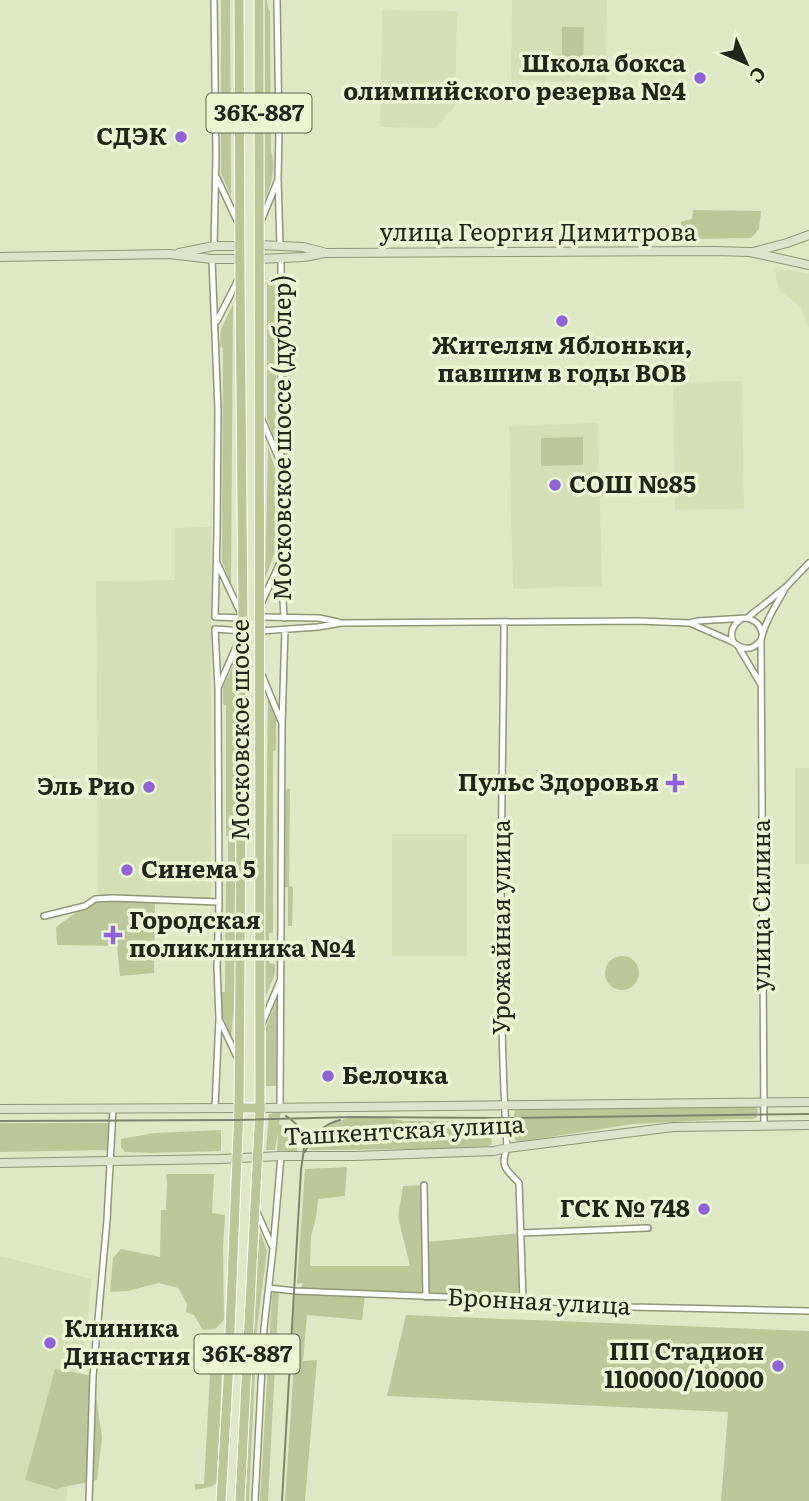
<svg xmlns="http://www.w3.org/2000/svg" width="809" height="1501" font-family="Literata,serif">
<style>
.built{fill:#d5dfb5}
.green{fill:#bcc799}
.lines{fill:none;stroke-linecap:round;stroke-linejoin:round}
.minor-casing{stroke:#8f9777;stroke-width:8}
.secondary-casing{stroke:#8f9777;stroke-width:10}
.primary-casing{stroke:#fff;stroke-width:11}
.minor{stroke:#fff;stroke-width:5}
.secondary{stroke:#dde2ca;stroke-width:8}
.primary{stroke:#bcc595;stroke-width:9}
.tram{stroke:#7f856d;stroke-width:2}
.poi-dot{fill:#9061db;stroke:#ecf5d2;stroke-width:2.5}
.labels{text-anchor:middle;stroke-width:7;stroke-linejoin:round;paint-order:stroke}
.shield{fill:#ecf5d2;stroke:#5f6350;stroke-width:2}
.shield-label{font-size:23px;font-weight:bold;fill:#222518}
.poi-label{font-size:24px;font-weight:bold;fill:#222518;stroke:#ecf5d2;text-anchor:end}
.street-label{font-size:24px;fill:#222518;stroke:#ecf5d2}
</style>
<rect width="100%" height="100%" fill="#dfe8c5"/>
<path class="built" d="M512,0h95l-1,82 -95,-2z
M382,10l75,1 -2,95 -20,22 -55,-1z
M775,269l34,4v55l-9,-22 -22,-16z
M742,381l2,128 -69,1 -2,-127z
M598,423l4,163 -89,3 -4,-163z
M211,527v379l-113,-2 -2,-323 79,-1v-52z
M795,768h14v96h-14z
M392,834h75v122h-75z
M0,1256l92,23 -26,222h-66z"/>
<path class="green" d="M221,0h9l1,197 -10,-24z
M264,0h3l1,8 2,4 1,139c6,18 0,33 -7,51z
M562,27h22l-1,43 -21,-1z
M693,210l68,1 -2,18 -8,9 -60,1 -10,-5v-12l11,-3z
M267,278h9v165l-9,-24z
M284,279h5v218h-5z
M233,304l-2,281 -9,-24 1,-213 -3,-2 1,-17z
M583,437v28l-42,1v-28z
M268,447l7,21v84l-10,27z
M235,662v334l-4,41 -9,-22v-23h3l1,-113h2v-43h-2v-130l-3,-2v-17z
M268,699l8,20v31l-3,1v182h-4v30l6,1v10l-11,26z
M286,789h4l-1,97 4,1 -1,39h-4v-39h-3z
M102,899h53l-1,74 -34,3 -3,-30 -60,-1 -1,-18 29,-21z
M605 973a17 17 0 1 1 34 0a17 17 0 1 1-34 0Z
M277,999l-1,87h-10v-59z
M755,1106l3,4 -1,7 -4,2h-21l-99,5 -115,18 -7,-6 4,-27z
M281,1111l-2,13c12,5 19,13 18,27l-20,1 1,-19 -3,17h-9l3,-36z
M353,1117l34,1 18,3h84l3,23 -4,2 -47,3 -129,1 -5,-2c14,-19 22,-25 46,-31z
M0,1123h108v27l-108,2z
M221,1130v21l-68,2 -28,-1 -4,-5v-8l33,-6z
M347,1167l-2,29 -27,3 -2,19 -5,18 -1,30h100l-12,-49 5,-31 21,-1 2,57 95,-9 2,67 -158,-5 -3,25 -55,-5 -4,46 14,-1 -12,141h-20l9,-137h-3l4,-73h5l3,-8 -6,1 8,-115z
M166,1174h48l-2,39 13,2 -2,32 1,73 -9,9 -12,1 -9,-15 -8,-3 1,-8 -9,-16 -19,-5 -31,8 -18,1 3,-34 8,-9 39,8 1,-47h5l1,-27z
M260,1231l7,20 -10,77 -8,173h-4l12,-240z
M279,1289l-11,212h-8l12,-207z
M406,1315l403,16v170h-88l7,-89 -341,-16z
M212,1338l9,3 2,6 -6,131 -1,6 -6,3 -15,3v-6h9z
M55,1369l38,7 9,61 -5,43 -42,9 -30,-9z"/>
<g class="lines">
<g class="minor-casing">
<path id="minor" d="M277,0l2,131 -1,48 2,67
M217,178l21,45
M262,219l15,-37
M214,246l2,-90 -2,-156
M281,258v304l3,56
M212,259l6,151 -1,124 -2,83 28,1 -26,-55
M217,321l21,-41
M262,420l17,39
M261,604l18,-39
M259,617l60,1 19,4
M747,618l39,-31 23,-24
M741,619c-9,7 -11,13 -8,23 10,8 19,9 27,-1
M504,622c-1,175 -8,351 3,526 -7,19 -1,21 12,35l4,117
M690,623l43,19
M260,631l58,-4 23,-4 297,-2 52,2 7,-2 50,-3c9,3 13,6 15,15
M738,646l22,37
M262,675l19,46
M44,916l41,-10 10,-7 18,-1 106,4
M220,1021l18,38
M262,1024l18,-43
M280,1106l2,-382 3,-95
M215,1108l4,-90 -2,-51 2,-65 -1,-214 -3,-59 28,2 -25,57
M764,1126l-3,-486c4,-19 16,-36 25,-53
M424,1185l2,112
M256,1210l16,36
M521,1233l127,-5
M269,1288l26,3 228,9 109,7 177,4
M89,1501l4,-125 14,-156 6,-111
M255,1501l9,-173 9,-79 8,-93"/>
</g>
<g class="secondary-casing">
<path id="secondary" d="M260,245l43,2 20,5
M753,252l34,-9 22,-8
M179,253l35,-7h26
M0,257l169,-3 43,5h28
M259,259l45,-2 21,-4 390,-2 35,1 59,13
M260,1108l549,-6
M0,1109l239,-1
M0,1163l220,-4 61,-3h73l140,-5 13,-3 166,-21 136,-2"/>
</g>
<g class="primary-casing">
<path id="primary" d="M239,1108h21
M221,1501l7,-121 11,-272 3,-432 1,-58 -3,-341 -1,-277
M240,1501l20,-393 -1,-1108"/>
</g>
<use href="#minor" class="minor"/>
<use href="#secondary" class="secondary"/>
<use href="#primary" class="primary"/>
<path class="tram" d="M0,1121l238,-1 115,-3 152,1 304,-4
M305,1152c7,-15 18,-28 35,-32
M282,1501l19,-331c3,-25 10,-38 -15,-54"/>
</g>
<g class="poi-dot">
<circle cx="700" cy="78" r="7"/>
<circle cx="181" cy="137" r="7"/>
<circle cx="562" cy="321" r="7"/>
<circle cx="555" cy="485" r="7"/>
<path d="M671.5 772.5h7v7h7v7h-7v7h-7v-7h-7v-7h7z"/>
<circle cx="149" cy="787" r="7"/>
<circle cx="127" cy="870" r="7"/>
<path d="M109.5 924.5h7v7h7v7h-7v7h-7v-7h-7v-7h7z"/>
<circle cx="328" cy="1076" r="7"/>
<circle cx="704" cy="1209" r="7"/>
<circle cx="50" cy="1343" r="7"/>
<circle cx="778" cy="1366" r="7"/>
</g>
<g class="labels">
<g class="shield">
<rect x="206.5" y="93.5" width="105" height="39" rx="5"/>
<rect x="194.5" y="1334.5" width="105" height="39" rx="5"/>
</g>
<g class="shield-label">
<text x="259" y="121">36К-887</text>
<text x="247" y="1362">36К-887</text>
</g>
<g class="poi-label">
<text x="686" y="72">Школа бокса<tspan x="686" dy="28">олимпийского резерва №4</tspan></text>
<text x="167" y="145">СДЭК</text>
<text x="562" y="354" text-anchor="middle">Жителям Яблоньки,<tspan x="562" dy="28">павшим в годы ВОВ</tspan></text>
<text x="569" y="493" text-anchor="start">СОШ №85</text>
<text x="659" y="791">Пульс Здоровья</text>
<text x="135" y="795">Эль Рио</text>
<text x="141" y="878" text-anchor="start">Синема 5</text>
<text x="129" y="929" text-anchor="start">Городская<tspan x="129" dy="28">поликлиника №4</tspan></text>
<text x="342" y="1084" text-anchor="start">Белочка</text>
<text x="690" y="1217">ГСК № 748</text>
<text x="64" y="1337" text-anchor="start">Клиника<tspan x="64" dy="28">Династия</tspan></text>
<text x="764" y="1360">ПП Стадион<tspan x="764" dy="28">110000/10000</tspan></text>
</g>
<g class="street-label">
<text x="538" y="241">улица Георгия Димитрова</text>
<text transform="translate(283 438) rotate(-90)" y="8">Московское шоссе (дублер)</text>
<text transform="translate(241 730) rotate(-90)" y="8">Московское шоссе</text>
<text transform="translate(762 905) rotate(-90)" y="8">улица Силина</text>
<text transform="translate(502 927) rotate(-90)" y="8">Урожайная улица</text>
<text transform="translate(404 1131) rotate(-3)" y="8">Ташкентская улица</text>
<text transform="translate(539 1302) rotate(3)" y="8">Бронная улица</text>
</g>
</g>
<g transform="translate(746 63) rotate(135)" stroke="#ecf5d2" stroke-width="5" paint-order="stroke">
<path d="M0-5L12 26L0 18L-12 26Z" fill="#222518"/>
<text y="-10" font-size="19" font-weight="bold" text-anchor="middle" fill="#222518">С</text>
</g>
</svg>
